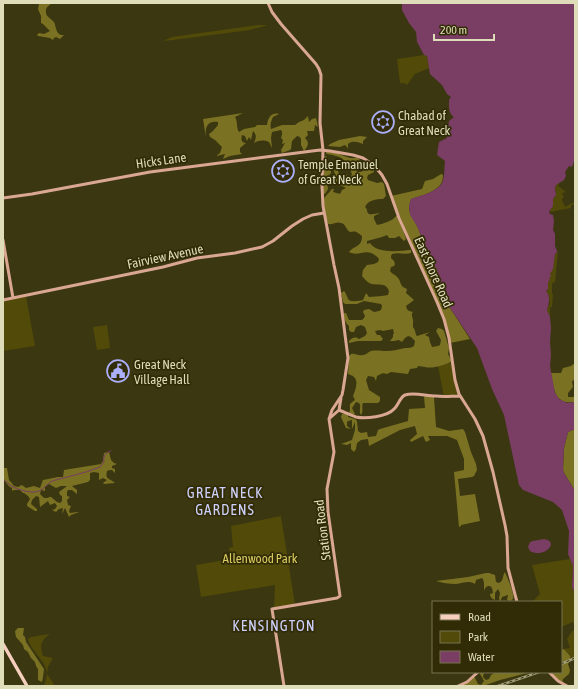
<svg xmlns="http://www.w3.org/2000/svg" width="578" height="689" font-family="'Asap Condensed',sans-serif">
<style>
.green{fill:#524a09}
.forest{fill:#7b7122;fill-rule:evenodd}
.water{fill:#7a3d64}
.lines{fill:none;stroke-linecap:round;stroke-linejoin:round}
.stream{stroke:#7a3d64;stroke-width:1}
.secondary{stroke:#daa793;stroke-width:3}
.primary{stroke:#f6cebe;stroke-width:3.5}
.rail-casing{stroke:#a19e79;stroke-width:2.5}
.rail{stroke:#312c06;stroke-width:1;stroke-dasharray:3;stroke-linecap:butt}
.labels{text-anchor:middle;stroke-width:3.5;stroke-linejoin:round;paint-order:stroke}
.poi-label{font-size:13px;fill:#dfdcb9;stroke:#312c06;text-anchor:start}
.street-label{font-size:13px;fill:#dfdcb9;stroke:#312c06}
.park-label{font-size:13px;fill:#d9cb61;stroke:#312c06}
.quarter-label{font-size:15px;letter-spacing:1px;fill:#ced0fc;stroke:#312c06}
</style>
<rect width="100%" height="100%" fill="#3b3711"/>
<path class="green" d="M258,25h10l-18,5 -77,10 -10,1 9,-4z
M424,55l3,1 2,12 -14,6 -8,11 -3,-2h-4l-3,-24z
M560,182l-2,4 8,6 -4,1 2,4 -2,2v2l2,3 1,3 7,-4h3v1l-4,1v3l-21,4 3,-7v-6c4,-4 3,-6 2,-11l2,-4z
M558,252l-3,31 -2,-1 -1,3v9h1l-1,13h-2v10l-3,-7 3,-7 -1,-7 -3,-5 2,-1v-8l2,-2 -1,-2 1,-2v-1l1,-4 4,-17z
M26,296l9,50 -32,5v-51z
M107,325l3,23 -13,2 -4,-23z
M453,362l6,32 -15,3 -6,-31z
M281,516l14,89 -21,3 1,-23 -74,12 -5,-32 35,-6 -2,-11 4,-1 -2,-21z
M570,559l3,7 -1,21 3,7v35l-2,-7 -12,5v-25h-29l8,-8 -8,-29z
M575,630v28l-5,1v-3l-6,-7 6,-1 -3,-9 5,-8z
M50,634c-10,7 -10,12 -7,22l10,2 -5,9 -1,7 8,12h-11c1,-4 3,-9 3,-13 -1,-12 -16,-22 -19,-34l3,-2z"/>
<path class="forest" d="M45,3h7c-2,2 -6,4 -6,7 -1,6 4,8 7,11 3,3 2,8 5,12 2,2 3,2 6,2l-4,4 -4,-2 -2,1 -1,2 -3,-2 -12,-2 -1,-1 2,-2 5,1 6,-3 -7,-7 -2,-1v-7l-3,-7 1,-5z
M243,113l-8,4c3,4 1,11 4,15l5,-3 11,-2 2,-2h10c1,-7 4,-13 12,-11l-6,3c-2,4 -3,8 -2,12l11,-4h13l4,-3 5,-2 4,-4 1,6 3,-3 4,-1 2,9 -3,-2 -1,6h-7l1,4 -3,3c5,5 3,8 -1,13l-3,-6v-6l-1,-2 -3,-1 -5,5 -1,8 -1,1 -8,3 -1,-3 4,-7 -3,1 1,-4 -2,-2c1,-3 2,-6 0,-8l-9,2 -1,6 1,10 -3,-6c-6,-2 -9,-2 -15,1 2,-5 3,-8 -1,-12l-2,9 -2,-3 -2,4 -2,-5 -3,-1c-1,4 -1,8 4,8l-6,5v4l2,2 -12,2 -7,3 2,-5 -9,2 4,-3 2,-6 -7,-7 -5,-3 -1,-3 4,-3 5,-6v-3c-12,-2 -13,7 -12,16l-3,-19z
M360,136l7,1 -4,4v3c-4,-2 -11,-4 -15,0v5l-1,-2 -2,-2 -5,2 -12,-1 2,-2 9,-4z
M326,152h7l14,5 3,1h8l3,3v2h-5l-2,1 3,8c7,1 9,-5 15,-6l2,2v4l-6,3 -1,3 1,2 9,3 5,-1 2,2 2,12 -3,3c-7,0 -15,1 -18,8 3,2 1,5 4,7 4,1 7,-1 11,-1l-6,3v3l3,6c5,-1 16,-4 19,-9h1l6,14 3,9 -2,2 -5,-5 -4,2h-6l-2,-3 -5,2 -15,4v3l3,-1c7,11 29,8 41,7v3c-6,2 -12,-1 -19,1l-1,2v2l3,3 1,3 -1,2 -3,1 -1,4c2,3 6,4 8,7 4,5 1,8 9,11l-1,4 8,7 -8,6c1,4 2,5 7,6 -3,4 1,6 0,11 0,1 0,3 0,4 3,4 2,7 4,9l13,-4 -5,3 4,2 1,5 2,5 6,-1 2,-1 1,-5 -5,-9 2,-3 4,1 2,2 5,17 -1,6 4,7c-6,4 -20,8 -27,6 -2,0 -4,-1 -7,-1l-1,2 -7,1 -2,5 -17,-2 -4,2c-5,-2 -6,0 -10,2l-1,5 -2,-4 -6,-1 -2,4 3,10 11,7v4l-2,2h-15c-2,4 1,8 -2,12 -3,-4 1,-8 -2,-12l-3,-1 -4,6 3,6 -7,1v2l7,2 2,2 1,10 3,2 6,-1 1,5 8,-1 2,-6 2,-1 28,-8 1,-12 16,-1 -1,-12 10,1 2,30 13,4 14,-2 2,3 6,20 5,12 1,6 -3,6 -2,1 -14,2 2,17 15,-2 5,27 -19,4v1l-2,1 -5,-55 10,-2v-11l-7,-19 -10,-4h-19l2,4 -4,2 -3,-6 -12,6 -1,-2 7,-6 -2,-8 -15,4 -31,16 -1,-7 -7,1 -4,3 -1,6 -2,3 -3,-3v-6l-4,2 -6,-1 11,-4 3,-10v-8l-3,7v-9l-4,1 -1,1v4l4,3 -5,-1 -5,-11 1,-3 7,-1c3,-8 -3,-7 6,-13l-2,-4c2,-5 6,-15 1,-19 -2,-2 -4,-2 -6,-3l1,-18 2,-2c4,-1 7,2 12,1 3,0 5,-3 8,-4 5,-1 10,0 16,0 6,0 12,-2 18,-3 4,0 6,0 9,-2l1,-5 -4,-4 -3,-1 -3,2 -3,4 -3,-2 -5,1h-4l3,-4v-3h1l-1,-5 -10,2 -3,-1 -5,1 2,4h3l3,4 -2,2h-23l-9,2v-2c3,-3 6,-5 10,-2l6,-3 2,-3 -2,-6 -4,-2 -5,2 -2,5h-3l-2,-2v-4c-4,-3 -6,-9 -5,-13h2l3,7h13l2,-2 1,-2 -2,-4 1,-2 5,-1 5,3 5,-1 2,-1 1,-4 -1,-2 -17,-3 -7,3h-12l-2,-2 -2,-9 3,-2c3,3 3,7 5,9 3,2 10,1 14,0l3,-7 3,4 13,-1 6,-1 1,-4c-3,-9 -10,-5 -17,-7 -5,-1 -7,-5 -10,-8l1,-6 4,-5 7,-1 4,-2 1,-3c-12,-14 -19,-1 -30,-7 6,-7 13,-5 13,-16 -1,-1 -5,-4 -6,-4 -2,-1 -4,0 -6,0 -4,-2 -4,-8 -9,-9 -4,-2 -8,2 -13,1 -2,-6 -7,-22 -3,-27 2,-3 5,-5 7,-8h2l-1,3 7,2 2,-4 4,-2 -13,-6h-6l1,7 -3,5 -2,-1 1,-35 1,-2 2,1c-1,6 0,10 4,14v2l-2,2 4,3 3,-1 -2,-6 3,-6 -1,-4 2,-2h1l1,2c-3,4 -4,11 1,14l3,-1 3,1 -1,3h-2l-2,2v2l6,-1v-3l4,-3c-3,-15 -11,-19 -25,-21l-1,-1z
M441,174l2,1c1,16 -20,20 -32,24 -1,4 -2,6 -2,10 1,6 5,11 8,17 7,14 9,31 20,43l13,39 20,31 -20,4 -6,-23 -53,-124 31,-7 3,-8 8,-2z
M575,363v18l-2,-1 -1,2 1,5 -5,6v4h7v5c-21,3 -21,-13 -24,-29h10l2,-5 8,-2z
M575,429v62l-12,-20 1,-23 4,-16z
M109,452l2,8 3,3 3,1 -5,2v2l3,1v4l-3,-3h-2l-3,1c-2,9 2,7 8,12l-11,1 -1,-1 4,-3 -4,-2 -4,2v-7l-5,-1 -4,1v7l-2,2 -16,4 5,4v4l-5,-4h-4l-1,2v4l3,1 -3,3 1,5 3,1c-1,3 -3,5 -1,7l7,-1h2l-8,3 -2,2 -4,-9 -3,6 1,-6 -4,1 -3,3 -4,-2 3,-1 2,-3 -2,-3 -5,2 -2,-4 -8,6 -1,-10 -3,-1 -4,4 -1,4 6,5v2h-2l-8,-5v-2l3,-5 -2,-3 -4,-3h-1l-3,-3h-6l-2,1v-3c-5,-2 -5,-6 -9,-8v-12h4l2,12 2,2 3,4 4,1 4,-2 4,3 8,-2 6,2 3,-8 15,-3h5l1,-7 37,-6 2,-3 1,-8zM49,484l7,4 5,-2h6l-8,6 1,3 2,1v5l-2,2 -3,-1 -6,-5h-2l-1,1h-4l-4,-4 1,-4 4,1v-4z
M505,572c2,5 10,22 8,27 -1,1 -2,1 -2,2l-4,-1 1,-5 -6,2 -2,5 -1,-4 1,-5 -2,-4 -3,4v7c-3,-1 -5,-3 -5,-6l3,-1 -1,-5 -2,-2c-4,0 -5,2 -6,5v-8l-1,-4 -1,-1 -6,2 -1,4c-6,-4 -12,-1 -19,0 -7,0 -14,-1 -20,-3l32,-4 18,-4h3l6,2 1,7 3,1c5,-2 3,-7 6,-11z
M18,628h6l-1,7 2,2 1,5 18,27 -1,8 -1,5 -4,-2v-11l-2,-3 -1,-4 -4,-4 -3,-6 -4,-3 -1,-4 -7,-8 -1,-6z
M564,649l6,7v5l-2,3 2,6 -1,4 -6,5 -1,5 -13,-12h12v-22z
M479,672h5l-1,5 3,3 3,-1 2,-4 5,-3h35l-31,8 -17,6h-25l16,-10 4,8 3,1 3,-4z"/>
<path class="water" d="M402,3h173v155l-3,9 -3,-1 -4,6 1,4 -2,4c-3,3 -9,3 -9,9 0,2 1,4 1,6l-3,4v7l-4,6 1,2 3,1 1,6 -1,9 2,4v12l2,5h1l-3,3 -2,15 -3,5 1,3 -2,1 1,2 -2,2v7l-2,2c5,6 3,13 1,19l3,7 1,11 -1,14 1,13 -1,11 5,27 4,6 8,4 8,-1v27l-7,3 -4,16 -1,20 1,5 11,18v103l-3,-7 1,-21 -5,-12 1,-23 -7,-21 -9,-8 -30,-12 -4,-5 -15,-70 -12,-26 -15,-41 -27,-40 -9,-21 -4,-18 -3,-4 -9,-18 -8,-21 -7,-11 -1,-9 2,-7c9,-3 26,-7 31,-16 3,-6 2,-15 3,-22l-8,-6 2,-13 8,-4 2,-10h-1l1,-7 5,-4c-6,-4 -5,-11 -5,-17l2,-3 -4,-3 -5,-9 -12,-11 -3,-18 -3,-1 -7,-13 -1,-10 -7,-9 -7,-13z
M544,539c17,3 -1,20 -14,12l-2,-4 2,-5 3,-1z"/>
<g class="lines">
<path class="stream" d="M3,479c3,2 6,6 10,8 7,3 19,7 26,4 5,-2 8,-7 13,-10l34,-9 14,-5 4,-5c-1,-6 1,-9 7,-11"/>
<path class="secondary" d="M268,3l4,9 9,12 35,40 3,5 2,6 -1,48 3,27 -1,36 1,20 11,59 5,23 9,70 -5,32 -1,5 -10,15 -3,9 5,33 -7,37 1,23 12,84 -3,2 -65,11 12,77
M3,198l29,-4 118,-22 170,-22 10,1 23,4 10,3 9,6 5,5 5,6 5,9 12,34 38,84 7,17 5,19 6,42 4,14 16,25 8,17 10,36 12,53 2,11 1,32 9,34
M3,240l10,58
M3,300l160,-33 34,-9 38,-5 27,-6 11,-6 19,-15 11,-7 9,-4 12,-2
M339,410c5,2 11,5 17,7 9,2 31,0 38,-8 4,-3 6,-12 11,-14 9,-3 21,1 31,1 8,1 16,0 24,0
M339,410l2,-12
M330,418l9,-8
M549,672l9,9 9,5
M458,686l9,-4 11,-10"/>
<path class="primary" d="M3,644l24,42"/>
<g class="rail-casing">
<path id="rail" d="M561,664l14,-6
M498,686l41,-14"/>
</g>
<use href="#rail" class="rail"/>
</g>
<defs>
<g id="synagogue-ring" transform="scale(1.15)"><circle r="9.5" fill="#312c06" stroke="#acaffb" stroke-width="1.5"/><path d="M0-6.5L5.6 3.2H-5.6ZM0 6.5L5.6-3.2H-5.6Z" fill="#acaffb"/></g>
<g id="civic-ring" transform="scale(1.15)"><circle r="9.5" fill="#312c06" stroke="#acaffb" stroke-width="1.5"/><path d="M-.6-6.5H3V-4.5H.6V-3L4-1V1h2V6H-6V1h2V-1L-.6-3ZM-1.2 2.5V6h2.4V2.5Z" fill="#acaffb"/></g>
</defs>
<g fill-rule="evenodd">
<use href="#synagogue-ring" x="383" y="122"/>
<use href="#synagogue-ring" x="283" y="171"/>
<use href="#civic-ring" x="118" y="371"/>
</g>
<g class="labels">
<g class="poi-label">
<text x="398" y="120">Chabad of<tspan x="398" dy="15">Great Neck</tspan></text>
<text x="298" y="169">Temple Emanuel<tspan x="298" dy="15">of Great Neck</tspan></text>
<text x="134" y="369">Great Neck<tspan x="134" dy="15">Village Hall</tspan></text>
</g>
<g class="street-label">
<text transform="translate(161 160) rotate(-8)" y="5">Hicks Lane</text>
<text transform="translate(165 256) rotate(-12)" y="5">Fairview Avenue</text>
<text transform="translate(434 272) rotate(66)" y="5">East Shore Road</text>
<text transform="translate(322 530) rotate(-97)" y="5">Station Road</text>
</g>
<g class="park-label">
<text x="260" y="563">Allenwood Park</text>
</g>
<g class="quarter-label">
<text x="225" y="498">GREAT NECK<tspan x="225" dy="17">GARDENS</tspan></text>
<text x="274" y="631">KENSINGTON</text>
</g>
</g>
<rect width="578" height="689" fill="none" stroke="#dfdcb9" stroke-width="8"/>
<rect x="432" y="601" width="130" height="72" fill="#312c06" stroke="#77724e"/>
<rect x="440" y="614" width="20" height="6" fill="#f6cebe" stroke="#77724e"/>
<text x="468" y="621" font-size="12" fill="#dfdcb9">Road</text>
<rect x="440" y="631" width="20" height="12" fill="#524a09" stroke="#77724e"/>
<text x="468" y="641" font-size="12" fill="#dfdcb9">Park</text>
<rect x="440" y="651" width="20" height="12" fill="#7a3d64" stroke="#77724e"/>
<text x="468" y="661" font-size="12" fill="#dfdcb9">Water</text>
<path d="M434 34v6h60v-6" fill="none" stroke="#dfdcb9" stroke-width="2"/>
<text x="440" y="34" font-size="12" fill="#dfdcb9" stroke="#312c06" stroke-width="3" paint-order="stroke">200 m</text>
</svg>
